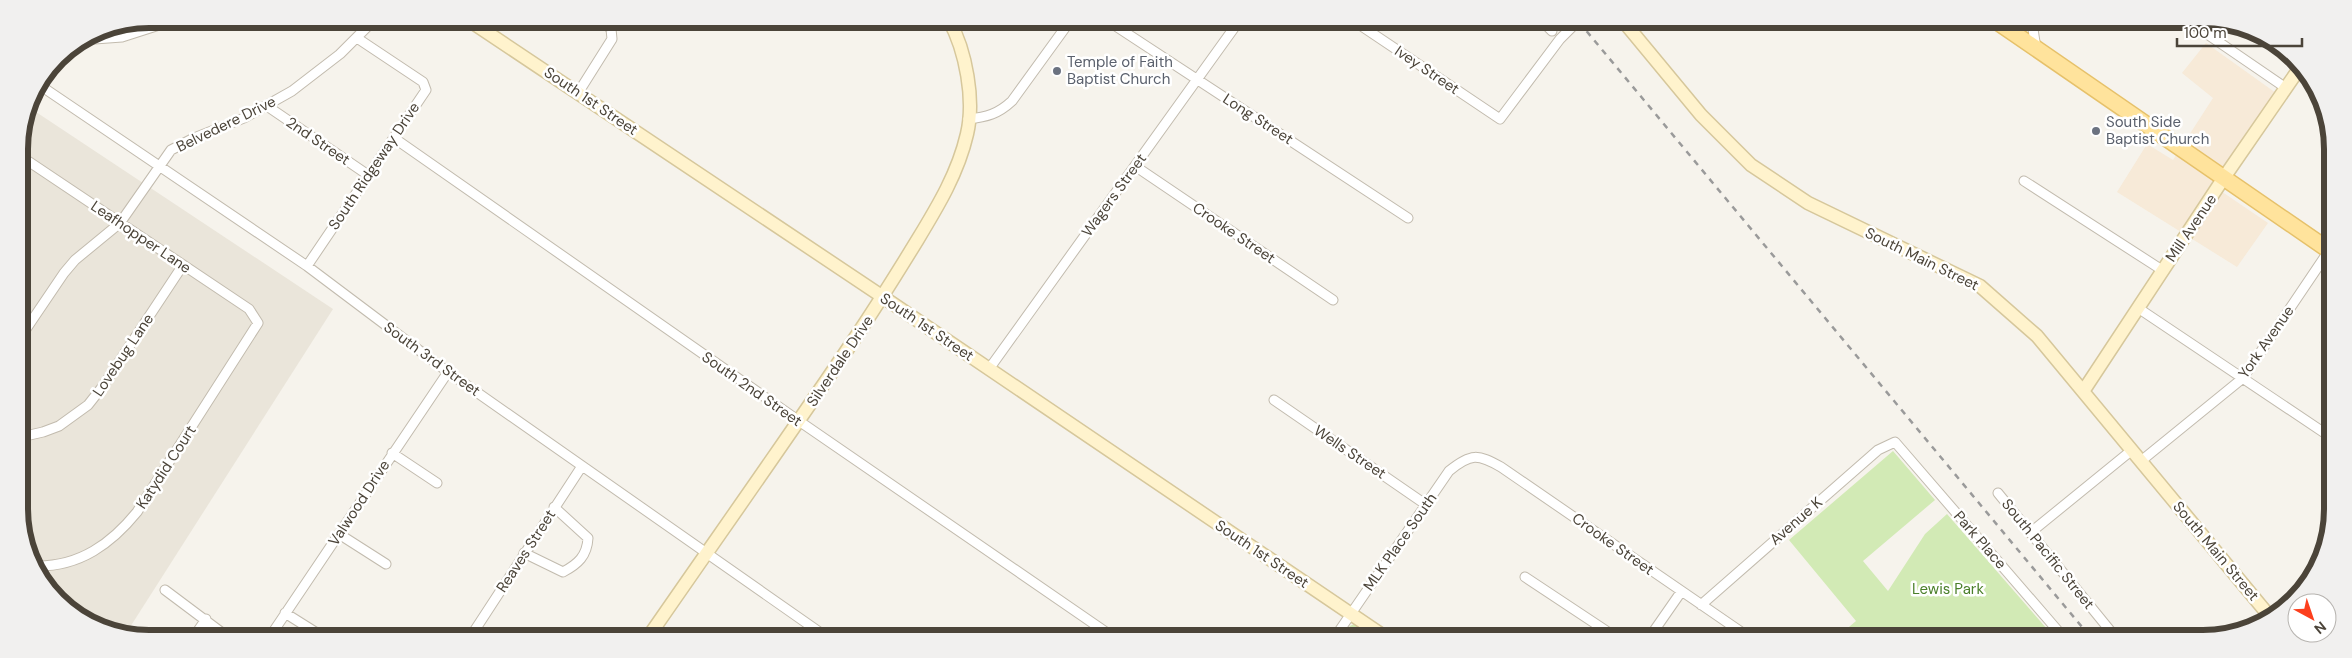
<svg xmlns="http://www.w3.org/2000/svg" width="2352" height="658" font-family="'DM Sans',sans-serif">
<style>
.residential{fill:#eae5da}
.commercial{fill:#f7ead8}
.green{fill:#d2eab5}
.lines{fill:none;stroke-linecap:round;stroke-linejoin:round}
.street-casing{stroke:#c2bbae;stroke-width:11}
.secondary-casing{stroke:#d6c79b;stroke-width:15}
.primary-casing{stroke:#e6c16a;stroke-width:18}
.street{stroke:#fff;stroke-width:9}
.secondary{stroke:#fff3cd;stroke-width:12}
.primary{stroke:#ffe39c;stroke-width:15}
.rail{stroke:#9a9a9a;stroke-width:2.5;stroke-dasharray:6 6;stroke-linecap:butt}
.worship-dot{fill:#6b7280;stroke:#fff;stroke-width:2}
.labels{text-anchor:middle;stroke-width:5;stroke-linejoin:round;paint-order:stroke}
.worship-label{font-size:15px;fill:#5b616d;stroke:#fff;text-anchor:start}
.street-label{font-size:15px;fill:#4b4439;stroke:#fff}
.park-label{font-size:15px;fill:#4a7f2a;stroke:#fff}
.rim{fill:none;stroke:#4b4439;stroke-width:6}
</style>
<rect width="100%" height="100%" fill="#f6f3ec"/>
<path class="residential" d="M27,106l306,203 -208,326h-10l-59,-34 -35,-66 -2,-395z"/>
<path class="commercial" d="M2206,43l70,50 -64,92 56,38 -31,44 -120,-75 30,-48 26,16 40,-62 -31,-25z"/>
<path class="green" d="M1893,451l42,49 -72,61 25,30 37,-57 22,-20 100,115 -12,10 -199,-1 20,-17 -67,-81z
M1354,624l2,1 18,12h-33l9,-11z"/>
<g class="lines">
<g class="street-casing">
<path id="street" d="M1108,21l300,197
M1354,21l146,98 60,-80 17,-17
M1543,22l9,9
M2032,23l4,25
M2191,23l95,65
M81,40l41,-3 56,-18
M38,84l269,182 141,106 377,264
M578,93l34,-54 -1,-10 -11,-9
M267,106l101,69
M968,119c19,-2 30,-5 44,-18l58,-80
M394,138l405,283 314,216
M19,155l230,154 9,14 -121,189c-26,32 -57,54 -99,54
M1135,166l198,134
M2024,181l138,89
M307,266l119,-176 -3,-8 -66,-44
M2138,308l191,128
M20,338l44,-65 11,-13 45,-37 51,-73 23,-12 50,-20 48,-27 48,-37 35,-35
M989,369l250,-348
M1274,400l151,104
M21,437l22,-5 16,-6 29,-21 15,-19 80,-121
M392,453l45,30
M2141,461l102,-83 87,-129
M1998,493l119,146
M2030,533l102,-83
M339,534l47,30
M524,553l39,19c15,-8 24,-16 25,-34l-34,-31
M1525,577l92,61
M165,590l60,45
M1701,605l177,-155 17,-8 170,197
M285,613l35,22
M195,635l11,-16
M271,635l177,-263
M471,636l111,-170
M1335,637l114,-166c22,-18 29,-17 52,-4l249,171
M1649,638l32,-46
M2042,639l13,-11"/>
</g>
<g class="secondary-casing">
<path id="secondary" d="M467,19l416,278 502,340
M1624,22l77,93 50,50 57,38 172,83 57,50 234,282
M2084,390l139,-211 78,-113
M649,636c67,-97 136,-194 202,-292 23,-34 45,-69 67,-105 20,-33 40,-66 49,-105 8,-34 -1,-83 -18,-114"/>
</g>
<g class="primary-casing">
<path id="primary" d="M1999,23l331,228"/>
</g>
<use href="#street" class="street"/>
<use href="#secondary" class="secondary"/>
<use href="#primary" class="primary"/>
<path class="rail" d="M1579,22l513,617"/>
</g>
<g class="worship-dot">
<circle cx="1057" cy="71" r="5"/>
<circle cx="2096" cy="131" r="5"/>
</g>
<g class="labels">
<g class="worship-label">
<text x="1067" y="67">Temple of Faith<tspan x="1067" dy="17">Baptist Church</tspan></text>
<text x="2106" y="127">South Side<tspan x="2106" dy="17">Baptist Church</tspan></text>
</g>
<g class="street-label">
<text transform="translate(1427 70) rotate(34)" y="5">Ivey Street</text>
<text transform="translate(591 101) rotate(34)" y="5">South 1st Street</text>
<text transform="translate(1258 119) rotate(33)" y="5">Long Street</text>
<text transform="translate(226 124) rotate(-26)" y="5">Belvedere Drive</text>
<text transform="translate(318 141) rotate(34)" y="5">2nd Street</text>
<text transform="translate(374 166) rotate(-56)" y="5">South Ridgeway Drive</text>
<text transform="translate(1114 195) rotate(-54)" y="5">Wagers Street</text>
<text transform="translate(2191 228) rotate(-56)" y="5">Mill Avenue</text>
<text transform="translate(1234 233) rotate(34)" y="5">Crooke Street</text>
<text transform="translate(141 237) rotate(34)" y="5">Leafhopper Lane</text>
<text transform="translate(1922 259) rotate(26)" y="5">South Main Street</text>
<text transform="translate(927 327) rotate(34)" y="5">South 1st Street</text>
<text transform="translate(2266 342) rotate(-55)" y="5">York Avenue</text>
<text transform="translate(123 355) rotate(-56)" y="5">Lovebug Lane</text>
<text transform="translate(432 359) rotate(36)" y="5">South 3rd Street</text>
<text transform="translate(840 361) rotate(-56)" y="5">Silverdale Drive</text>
<text transform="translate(752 389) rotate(35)" y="5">South 2nd Street</text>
<text transform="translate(1350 452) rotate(34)" y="5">Wells Street</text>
<text transform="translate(166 467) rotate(-57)" y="5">Katydid Court</text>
<text transform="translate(359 503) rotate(-57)" y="5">Valwood Drive</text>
<text transform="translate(1796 521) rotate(-41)" y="5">Avenue K</text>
<text transform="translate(1980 540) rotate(49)" y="5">Park Place</text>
<text transform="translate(1400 542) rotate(-55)" y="5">MLK Place South</text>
<text transform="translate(1613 544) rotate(35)" y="5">Crooke Street</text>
<text transform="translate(526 551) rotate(-57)" y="5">Reaves Street</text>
<text transform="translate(2216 551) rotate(50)" y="5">South Main Street</text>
<text transform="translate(1262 554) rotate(34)" y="5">South 1st Street</text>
<text transform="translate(2048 554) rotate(51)" y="5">South Pacific Street</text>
</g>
<g class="park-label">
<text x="1948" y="594">Lewis Park</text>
</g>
</g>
<path d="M0 0H2352V658H0ZM149 28H2203A121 121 0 0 1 2324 149V509A121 121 0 0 1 2203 630H149A121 121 0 0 1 28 509V149A121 121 0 0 1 149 28Z" fill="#f1f0ef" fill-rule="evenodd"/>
<path class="rim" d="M149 28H2203A121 121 0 0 1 2324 149V509A121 121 0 0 1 2203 630H149A121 121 0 0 1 28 509V149A121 121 0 0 1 149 28Z"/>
<g transform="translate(2312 618) rotate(140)"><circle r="24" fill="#ffffff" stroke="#b7b4b0"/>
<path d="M0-4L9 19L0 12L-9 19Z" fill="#fc3f1d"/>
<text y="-8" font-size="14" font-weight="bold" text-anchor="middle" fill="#4b4439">N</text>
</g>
<path d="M2177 38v8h125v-8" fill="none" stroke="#4b4439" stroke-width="2.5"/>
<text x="2184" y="38" font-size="15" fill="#4b4439" stroke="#ffffff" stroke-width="4" paint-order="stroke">100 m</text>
</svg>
